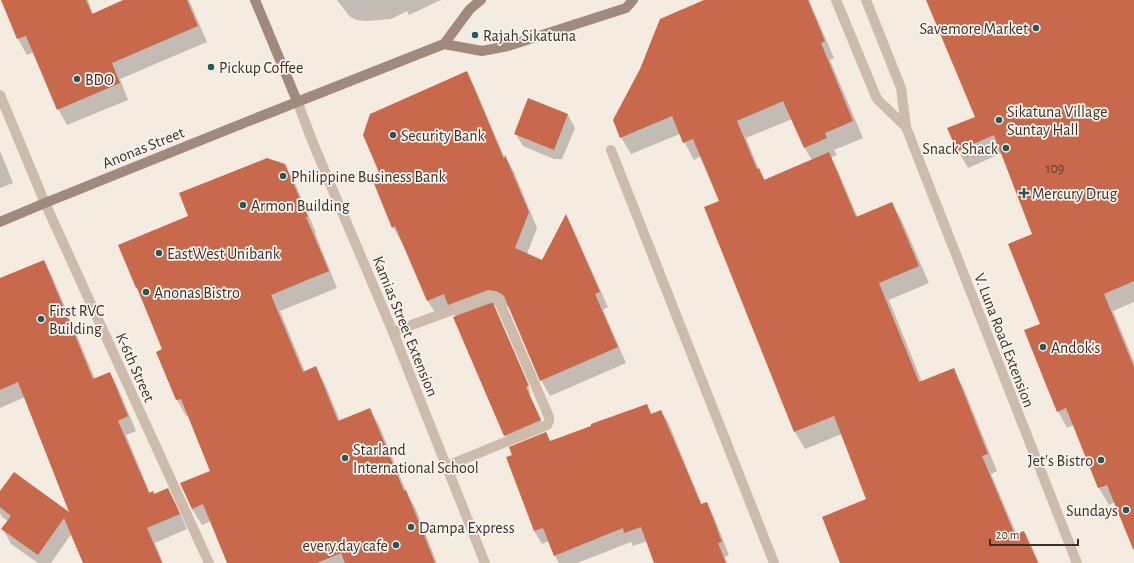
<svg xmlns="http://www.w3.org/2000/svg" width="1134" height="563" font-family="'Alegreya Sans',sans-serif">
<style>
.shadow{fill:#0003;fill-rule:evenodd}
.building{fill:#c8694b}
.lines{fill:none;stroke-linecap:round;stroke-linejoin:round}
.service{stroke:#cdbbac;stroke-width:10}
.minor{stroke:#cdbbac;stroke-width:10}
.tertiary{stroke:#cdbbac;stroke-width:10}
.secondary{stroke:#a18a7d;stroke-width:10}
.poi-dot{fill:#1f5a5e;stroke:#fbf5ee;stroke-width:1.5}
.labels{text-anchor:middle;stroke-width:3.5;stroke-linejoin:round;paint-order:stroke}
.number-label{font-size:14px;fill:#5e3e33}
.poi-label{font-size:16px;fill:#3b302b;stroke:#fbf5ee;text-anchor:start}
.street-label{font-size:16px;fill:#3b302b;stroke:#fbf5ee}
</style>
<rect width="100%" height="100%" fill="#f4ebe1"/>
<path class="shadow" d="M2,0h86l5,14 33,-14h63l18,42 -87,37 8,21 -61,25 -9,-16 -24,-57 -7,3 -9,-16z
M337,0h104l-32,15 -2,-4 -16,8 -25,2 -9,-1 -7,-3z
M706,0h103l25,58 -4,2 33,78 -29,12 3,5 -6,3 7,13 20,47 34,-15 10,18 27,62 -40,17 33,82 31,-13 10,18 34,84 -6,3 26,61 7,-3 9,17 6,14h-198l26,-64 -25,-65 -37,15 -10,-17 -89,-225 15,-6 -20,-45 -7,4 -14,-26 -49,20 -10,-17zM792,119l12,28 8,13 -47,20 -6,-10 -13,-32z
M927,0h207v302l-21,9 21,51v189l-19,-49 -6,3 -10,-17 -25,-63 -7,3 -9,-17 -16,-87 -9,-89 -31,-82 -34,15 -10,-17 -9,-22 27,-12z
M466,72l9,16 30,71 1,-1 8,14 23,56 -10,26 16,7 23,-45 8,15 34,76 -5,3 23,53 -76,33 -9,-16 -31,-72 -4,-2 -9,-1 -4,1 38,87 -2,1 15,33 -35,14 -4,-6 -49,-118 -4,-7 -15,6 -9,-15 -25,-59 -1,1 -9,-16 -11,-49z
M568,115l7,13 -13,31h-8l-31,-13 -8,-13z
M0,151l13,32 -13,5z
M284,165l10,16 22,52h-1l22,55 -57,23 25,61 11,-4 9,16 15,37 29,-12 10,16 29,71 7,11 22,56h-209l-17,-42 -9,4 -10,-16 19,-38 -22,-56 -3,1 -9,-16 -19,-48 6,-2 26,-134z
M44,261l8,15 43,103 15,-6 8,15 18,43 -10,4 24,58 4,2 13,-6 9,15 11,25 -32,14 8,20h-78l-13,-30 -21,30h-13l-27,-19 -8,-15 5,-8 -6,-4 -2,-4v-20l71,21 -46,-117 -25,11v-129z
M646,405l6,10 9,-4 8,13 33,81 5,-2 7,14 15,38 -4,2 2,6h-72l-8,-22 -14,5 -2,-4 -54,21h-18l-4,-7 -6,-15 -7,3 -8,-13 17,-89z"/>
<path class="building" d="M1,0h85l6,14 31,-14h64l11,26 -86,37 8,20 -63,27 -31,-74 -9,3z
M704,0h104l17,41 -4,2 32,78 -28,12 2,5 -23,10 -21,-47 -46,20 20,48 2,-1 5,12 65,-28 27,65 36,-15 27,64 -40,17 40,99 35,-14 34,86 -6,2 33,79 9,-4 14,32h-198l-18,-46 44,-18 -32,-83 -40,16 -90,-225 15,-6 -26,-62 -10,4 -11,-27 -52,22 -7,-18 27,-51 20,-50z
M926,0h208v281l-30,13 30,73v182h-1l-26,-64 -9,3 -32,-80 -9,4 -33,-82 16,-6 -32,-80 24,-10 -38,-99 -37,16 -10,-23 28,-11z
M467,71l37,88 1,-4 24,57 -14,36 27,12 24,-46 34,78 -5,2 23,53 -78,34 -36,-85 -2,-2 -6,-3 -8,-1 -40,15 -4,-11 -17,7 -32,-75 -3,2 -19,-47 8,-4 -18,-42 7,-21z
M528,98l40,16 -14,36 -40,-16z
M267,158l18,6 23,53h-2l23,54 -58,24 32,77 13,-6 22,55 32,-13 34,83 2,-1 29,73h-90l-4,-10 -24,10h-90l-24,-59 -11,5 -12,-26 30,-12 -29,-72 -5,1 -20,-48 6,-3 -25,-61h-1l-18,-43 70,-29 -9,-23z
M44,260l49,119 17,-7 18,44 -10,5 31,72 4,-2 1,3 14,-6 12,26 -33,14 15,35h-79l-19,-45 -26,37 -37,-26 10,-13 -11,-9v-16l14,-19 55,40 -51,-130 -18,8v-112z
M491,303h2l36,83 -3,1 15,33 -37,16 -51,-119z
M647,404l4,10 10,-4 40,94 6,-2 15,40 -4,1 8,20h-72l-13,-36 -17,6 -1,-5 -69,28 -11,-28 -9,3 -28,-74 6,-2 -3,-8 37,-15 4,9 41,-15v-2z"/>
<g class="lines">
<path class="service" d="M611,150l163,413
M393,332l97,-36 5,1 3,2 51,118v4l-2,4 -100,41"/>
<path class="minor" d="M0,95l45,108 164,360"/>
<path class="tertiary" d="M836,0l41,99 29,28
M866,0l35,88 5,39 171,436
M297,101l18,47 78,184 92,231"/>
<path class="secondary" d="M255,0l42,101
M444,44l38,7 26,-5 118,-38 7,-8
M0,222l45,-19 214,-86 185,-73 26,-35 11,-9"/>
</g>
<g class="poi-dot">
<circle cx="1036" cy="28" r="4"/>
<circle cx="475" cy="35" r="4"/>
<circle cx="211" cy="67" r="4"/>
<circle cx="77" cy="79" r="4"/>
<circle cx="999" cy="120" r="4"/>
<circle cx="393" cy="135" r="4"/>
<circle cx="1006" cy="148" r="4"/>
<circle cx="283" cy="176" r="4"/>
<path d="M1022 187h4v4h4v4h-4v4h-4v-4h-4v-4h4z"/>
<circle cx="243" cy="205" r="4"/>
<circle cx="159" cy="253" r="4"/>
<circle cx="146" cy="292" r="4"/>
<circle cx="41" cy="319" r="4"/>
<circle cx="1043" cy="347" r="4"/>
<circle cx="345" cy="458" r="4"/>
<circle cx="1101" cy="460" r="4"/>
<circle cx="1126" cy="510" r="4"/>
<circle cx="411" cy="527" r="4"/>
<circle cx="396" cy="545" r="4"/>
</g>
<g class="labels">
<g class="number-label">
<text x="1055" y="173">109</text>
</g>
<g class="poi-label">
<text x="1028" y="34" text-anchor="end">Savemore Market</text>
<text x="483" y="41">Rajah Sikatuna</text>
<text x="219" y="73">Pickup Coffee</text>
<text x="85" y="85">BDO</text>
<text x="1007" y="117">Sikatuna Village<tspan x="1007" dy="18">Suntay Hall</tspan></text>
<text x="401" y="141">Security Bank</text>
<text x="998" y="154" text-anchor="end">Snack Shack</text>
<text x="291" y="182">Philippine Business Bank</text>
<text x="1032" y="199">Mercury Drug</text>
<text x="251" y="211">Armon Building</text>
<text x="167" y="259">EastWest Unibank</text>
<text x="154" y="298">Anonas Bistro</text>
<text x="49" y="316">First RVC<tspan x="49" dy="18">Building</tspan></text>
<text x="1051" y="353">Andok's</text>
<text x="353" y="455">Starland<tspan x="353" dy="18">International School</tspan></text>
<text x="1093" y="466" text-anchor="end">Jet's Bistro</text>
<text x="1118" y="516" text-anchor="end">Sundays</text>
<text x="419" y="533">Dampa Express</text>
<text x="388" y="551" text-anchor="end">every.day cafe</text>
</g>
<g class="street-label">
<text transform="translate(143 147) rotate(-22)" y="6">Anonas Street</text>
<text transform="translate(406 326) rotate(68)" y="6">Kamias Street Extension</text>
<text transform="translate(1005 340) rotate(69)" y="6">V. Luna Road Extension</text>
<text transform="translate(136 367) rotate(66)" y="6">K-6th Street</text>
</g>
</g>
<path d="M990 539v6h88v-6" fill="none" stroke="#3b302b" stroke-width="2"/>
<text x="996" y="539" font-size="12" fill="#3b302b" stroke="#fbf5ee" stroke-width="3" paint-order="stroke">20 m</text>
</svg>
